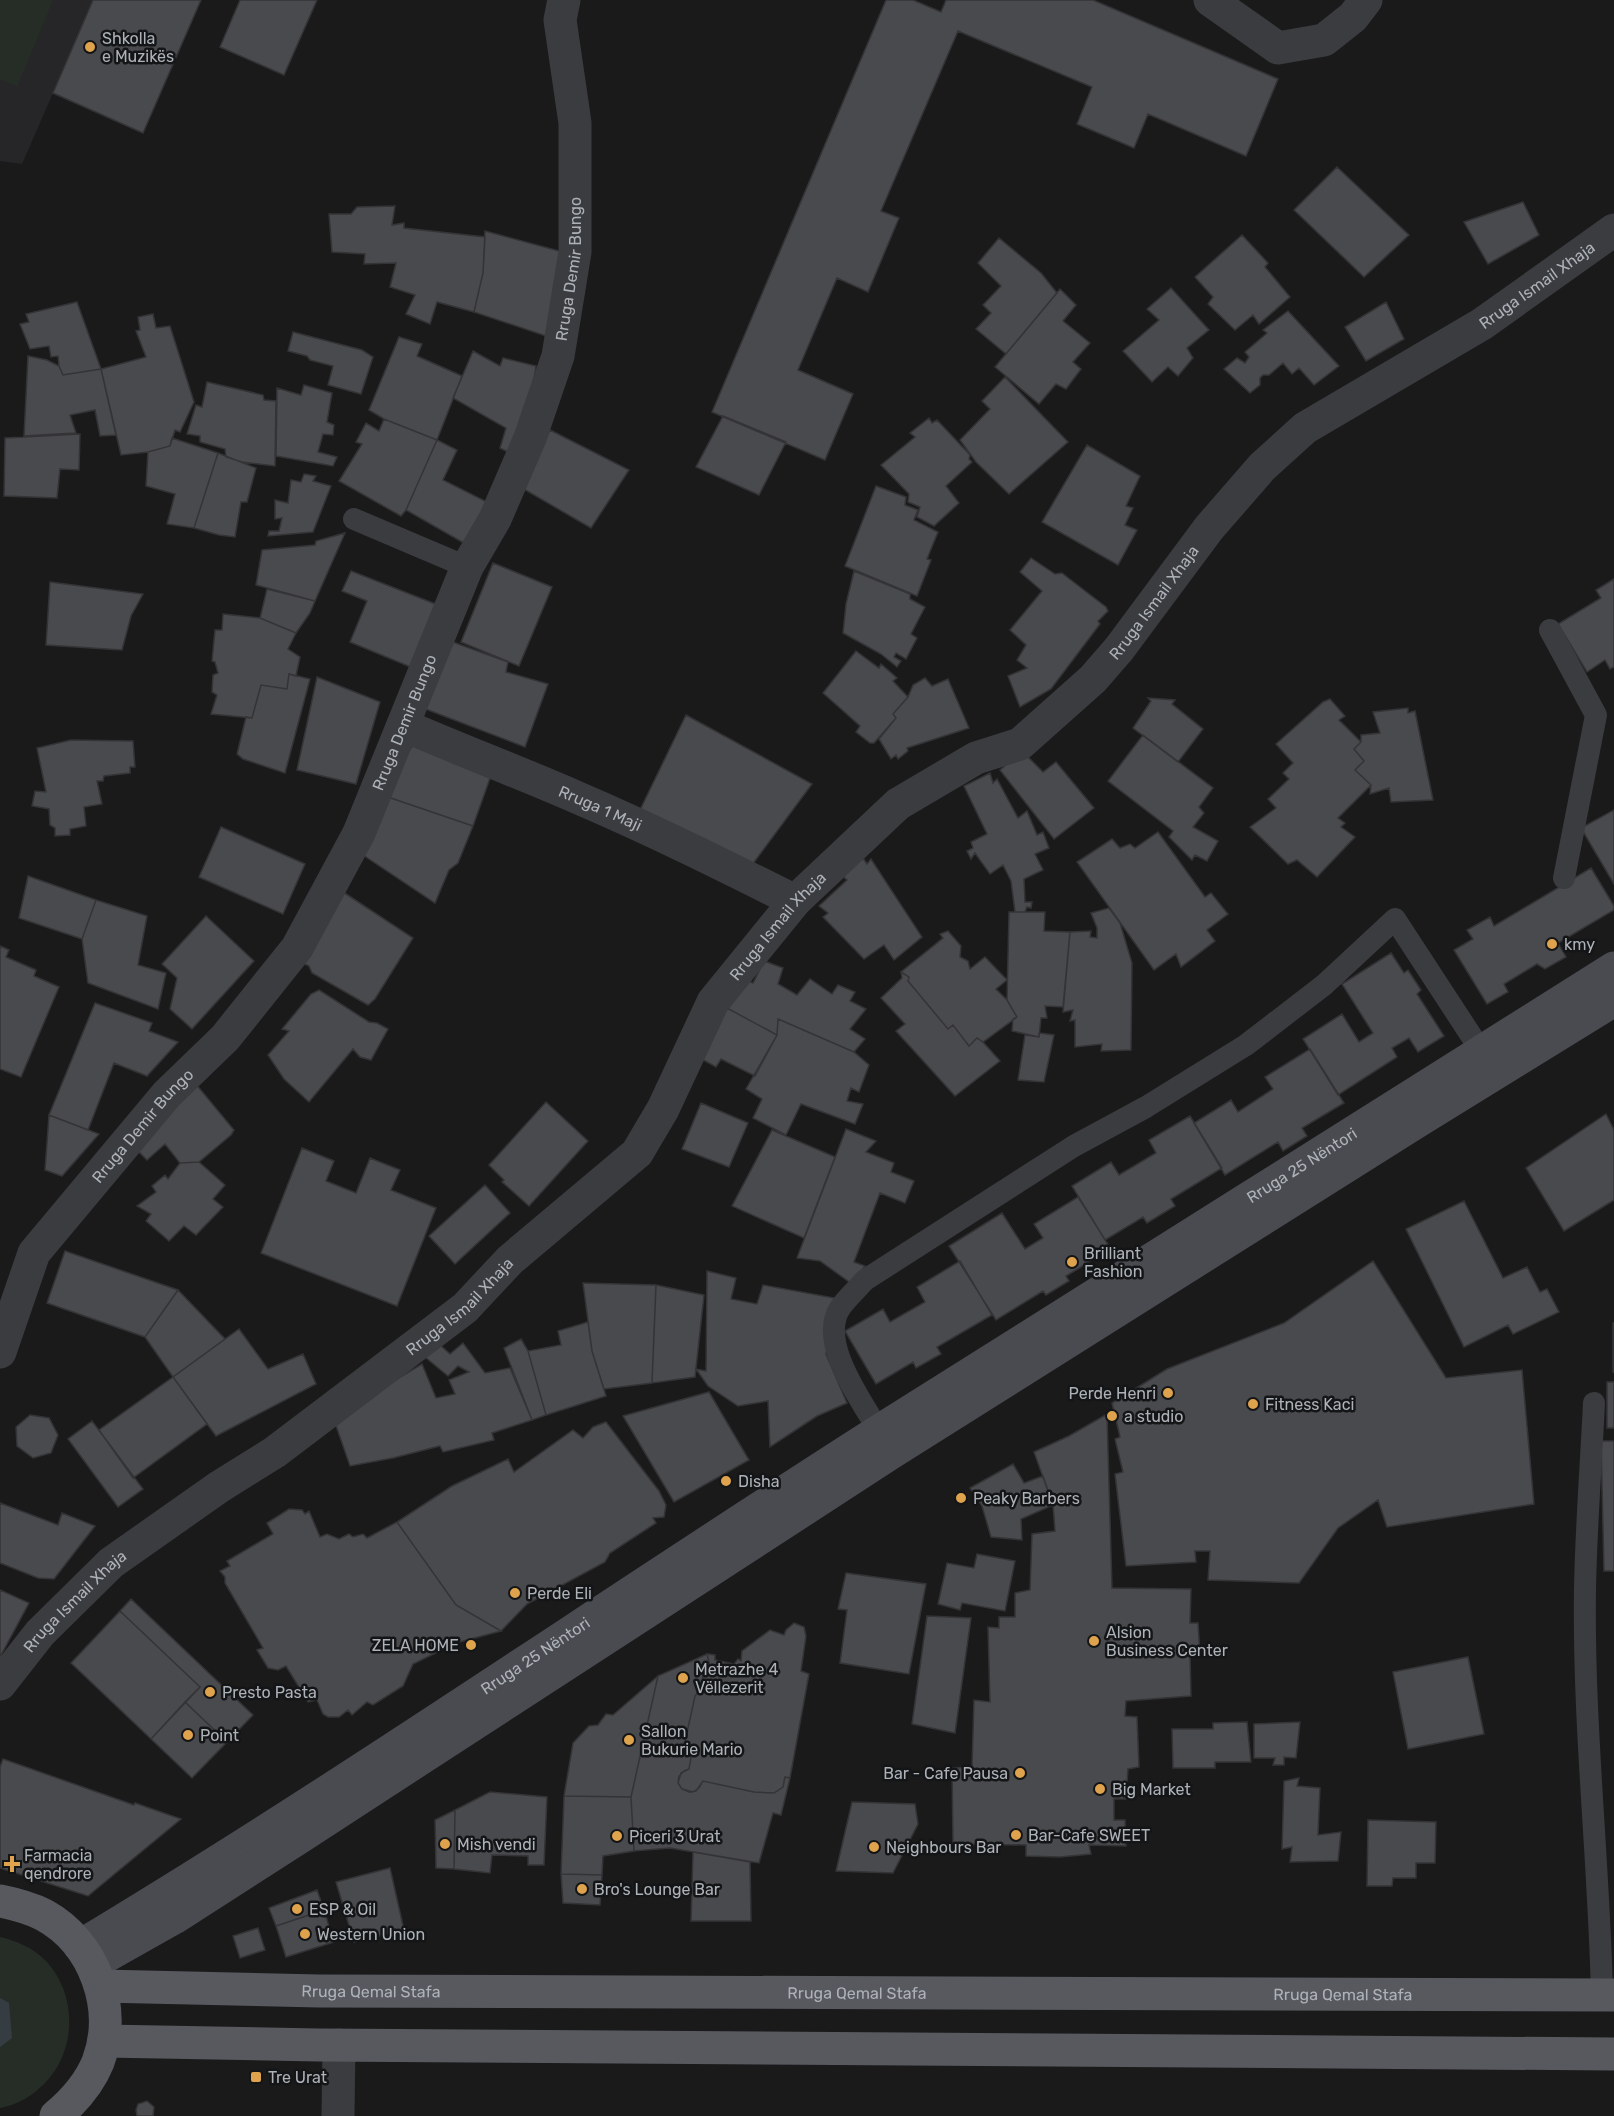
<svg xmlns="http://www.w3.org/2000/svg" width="1614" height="2116" font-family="Rubik,sans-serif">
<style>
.built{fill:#262628}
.green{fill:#262d26}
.water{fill:#353d43}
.building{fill:#494a4d;stroke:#343437;stroke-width:1.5}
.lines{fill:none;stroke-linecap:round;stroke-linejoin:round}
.lane{stroke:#3b3c40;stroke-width:22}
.street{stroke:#3b3c40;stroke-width:33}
.secondary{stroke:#494b50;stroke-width:33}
.primary{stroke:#57595f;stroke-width:33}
.poi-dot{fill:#dfa34e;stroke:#141516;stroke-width:2}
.labels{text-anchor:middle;stroke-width:5;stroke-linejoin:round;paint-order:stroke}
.poi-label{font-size:16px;fill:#adb2b9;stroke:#141516;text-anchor:start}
.street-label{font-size:16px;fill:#adb2b9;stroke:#141516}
</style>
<rect width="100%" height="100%" fill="#1a1a1b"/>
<path class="built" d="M0,0h201l-58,133 -90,-40 -31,71 -22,-3z"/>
<path class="green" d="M0,0h53l-36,87 -17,-8z
M0,1937c16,4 32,10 45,23 33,34 32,91 -1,124 -12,12 -27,21 -44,24z"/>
<path class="water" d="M0,1998l9,5 3,35 -12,9z"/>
<path class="building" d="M93,0h108l-58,133 -90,-40z
M240,0h77l-33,75 -64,-28z
M886,0h27l28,12 5,-12h147l185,79 -32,77 -98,-42 -14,34 -57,-24 15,-37 -134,-56 -77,180 18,7 -31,74 -31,-14 -39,92 55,24 -28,66 -113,-48z
M1337,167l72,68 -45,42 -70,-67z
M1523,202l16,33 -51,29 -24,-42z
M395,206l-3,19 12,-2v5l81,9 -2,36 -9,39 -37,-10 -7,22 -24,-10 9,-19 -25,-8 6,-24 -32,1 1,-10 -33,-2 -3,-38h22l6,-7z
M485,231l78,21 -17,84 -72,-24 9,-39z
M1242,235l26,28 -3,4 25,30 -31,27 -6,-9 -18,15 -27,-26 5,-7 -18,-20z
M999,238l42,35 16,20 -51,61 -30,-25 15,-16 -8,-8 18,-19 -23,-23z
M1171,288l38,42 -22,18 6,10 -15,18 -10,-9 -16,15 -29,-31 36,-31 -12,-11z
M1060,289l16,16 -13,16 27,22 -17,19 8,7 -15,20 -10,-5 -17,20 -44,-37z
M77,302l24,67 -38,6 -4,-9 -1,-10 -7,1 -2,-11 -19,3 -10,-25 9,-2 -3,-8z
M1386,302l18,37 -38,22 -21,-34z
M1288,311l51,55 -25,19 -15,-17 -7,6 -9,-11 -14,12h-6l-3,3v7l-10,8 -26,-24 13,-11 8,5 4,-6 -4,-5 22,-19 -4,-3z
M153,314l3,14 14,-2 24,76 -14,30 -5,-2 -5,16 -22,6 -27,3 -20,-86 45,-12 -10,-26 4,-1 -2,-13z
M293,332l69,18 11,7 -12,37 -33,-9 5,-19 -23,-6 -3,-4 -19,-5z
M399,337l23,7 -5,12 45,20 -25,64 -53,-21 -15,-9z
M473,351l27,15 3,-8 33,8 -11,69 -15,18 -10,-5 6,-20 -53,-30z
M28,356l19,4 12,6 4,9 38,-6 15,66 -16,1 -5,-26 -25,5 6,18 -52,3z
M1005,377l63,65 -59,52 -33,-32 -16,-22 30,-31 -8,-8z
M207,382l56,13 1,5 12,1 -1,65 -33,-4 -16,-5 -1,-8 -25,-7v-6l-13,-2 9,-29 6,2z
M304,385l28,8 -5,29 7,3 -1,10 -10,-1 -5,18 19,5 -4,9 -57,-10 1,-68 24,7z
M723,416l63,26 -27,53 -63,-28z
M929,418l3,5 5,-3 33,35 -1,4 3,3 -26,24 13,17 -25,23 -17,-9 3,-10 -12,-5 1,-8 -28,-29 34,-28 -5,-4z
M384,419l53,21 -31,70 -5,6 -62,-35 23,-37 -6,-2 10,-19 13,8z
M550,430l79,40 -38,58 -69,-40z
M80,434l-1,36 -19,-1 -3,29 -53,-2 1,-58z
M172,438l46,15 -24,75 -27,-4 8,-30 -29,-8 2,-34 22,-6z
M437,440l20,10 -14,30 44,22 -19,39 -6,1 -56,-32z
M1087,445l53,31 -14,30 7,2 -8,17 12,5 -19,35 -76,-43z
M218,453l38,15 -9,34h-6l-6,35 -16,-2 -25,-7z
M304,474l12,2 -3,5 18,5 -18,46 -45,4 1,-5h10l3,-13 -7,1v-19l13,3 3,-23 10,2z
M876,486l30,11 -1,8 13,5 -4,10 24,12 -11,27 4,1 -14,36 -72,-30z
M345,533l-30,68 -59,-16 6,-35 53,-5 1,-4z
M1031,558l24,16 7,-1 5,4 39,30 2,4 -10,10 2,3 -49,65 -31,18 -12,-31 19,-8 -10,-8 9,-15 -16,-15 32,-39 -22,-19z
M493,563l59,24 -33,79 -58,-24z
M351,571l87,34 -25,63 -63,-26 17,-41 -25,-10z
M854,571l56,23v5l15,8 -14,27 6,4 -11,21 -10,-6 -2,4 7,4 -4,6 -16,-13 -38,-21 3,-29z
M1614,579v88l-4,2 -5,-9 -18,12 -29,-48 43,-26 -5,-8z
M50,582l93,12 -12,22 -9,34 -76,-5z
M267,589l48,12 -5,12 -14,20 -36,-15z
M223,614l37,4 36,15 -8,16 12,8 -4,19 -7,-2 -2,15 -26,-4 -9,33 -41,-4 6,-19 -5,-3 1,-17 5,-2 -3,-11 -3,-1 3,-31h7z
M450,641l58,21 -2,10 42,12 -23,63 -102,-39z
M856,651l23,17 2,-4 16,14 -4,3 15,16 -15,17 3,4 -22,25h-4l-14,-11 4,-6 -37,-33z
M289,674l21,5 -25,94 -42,-14 -6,-5 9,-37 6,1 9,-33 26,4z
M317,677l63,25 -24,82 -59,-14z
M925,678l7,8 16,-7 21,49 -62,20 1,3 -10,8 -2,-4 -5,4 -12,-20 17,-21 -3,-4 15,-17 5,-12z
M1148,698l27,2 -3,4 31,25 -25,33 -45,-34 18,-27z
M1330,699l15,17 -6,4 22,22 -7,7 10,12 -9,9 16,15 -33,33 7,5 -4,4 14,10 -38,40 -20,-17 -9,4 -38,-37 26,-19 -8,-9 21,-20 -6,-6 10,-10 -17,-19 47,-42z
M1408,708v5l7,-2 18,89 -42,2 -2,-14 -19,6 1,-9 -16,-15 9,-9 -10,-12 7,-7v-7l19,-2 -7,-21z
M686,715l126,69 -60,81 -112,-55z
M1143,735l70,53 -14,19 5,6 -11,14 25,14 -11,20 -12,-6 -3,5 -23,-23 4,-6 -65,-50z
M417,738l76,32 -20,56 -91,-31z
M71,740l62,1 2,26h-5v6l-26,3 -1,5h-6l5,23 -18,3 2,19 -16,3v6l-15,1v-8l-5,-3 -1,-16 -17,-3 3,-15 11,1 -9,-44z
M1022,751l21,21 13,-10 38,46 -40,31 -54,-69z
M990,773l3,10 4,-4 21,39 9,-7 10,24 6,-3 6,16 -14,6 8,16 -19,9 1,23h7l-1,6 -4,-1 -2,5h-10l-4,-31 -8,-16 -13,9 -15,-21 -4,6 -4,-8 6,-3 -2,-6 16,-8 -23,-48z
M382,795l91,31 -15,37 -9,7 -14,33 -75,-50z
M1614,810v74l-33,-56z
M221,827l84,37 -22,50 -84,-37z
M1158,832l47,65 6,-4 17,21 -21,16 8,11 -34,26 -5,-13 -22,16 -77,-108 35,-23 8,9 10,-4 5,4z
M863,858l4,6 4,-5 51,78 -28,23 -10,-15 -20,14 -41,-42 5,-4 -9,-7 28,-26 -7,-6z
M1591,868l23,38v4l-56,33 8,14 -21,12 -8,-5 -33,20 4,8 -21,12 -33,-54 19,-11 -6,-9 23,-13 4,9z
M28,876l68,24 -14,39 -63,-21z
M340,890l73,48 -38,61 -7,6 -56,-32 -3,-7 -9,-4z
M96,900l51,16 -9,49 28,8 -8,36 -70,-26 -6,-44z
M1109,908l11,15 12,40 -1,87 -30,1 1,-7 -27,3v-27l-5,1 3,-11 -10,2 7,-80 21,-1 -1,6 7,1v-10l-6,-15z
M1009,912h36l-1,19 26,1 -7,75 -18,-1 2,12h-6l-2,19 -27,-6 1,-12 4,-2 -10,-17z
M206,916l48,45 -62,68 -22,-20 7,-31 -15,-14z
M948,931l13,15 -1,11 8,4 2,8 15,-12 22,23 -11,9 11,11 10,17 -34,25 -6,-4 -8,8 -16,-21 -5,4 -40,-48 1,-4 -8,-5 42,-34 -3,-4z
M0,946l9,4 -3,7 30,13 -2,6 25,11 -38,90 -21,-8z
M1391,953l13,20 4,-3 13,20 -4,4 27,42 -26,16 -9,-14 -17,10 5,9 -59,38 -35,-56 39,-25 17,28 14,-9 -31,-49z
M764,961l19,7 -5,16 19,11 13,-16 22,15 6,-9 17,7 -5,9 16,8 -16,20 15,10 -11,13 -76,-33 -1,16 -52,-28 18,-28 10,4z
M901,972l8,5 -1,4 40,48 5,-4 16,21 8,-8 6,4 17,19 -45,35 -59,-65 9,-7 -24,-26 21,-20z
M319,990l50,32 8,1 11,6 -17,31 -11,-3 -7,-8 -44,53 -25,-23 -16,-24 21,-24 -7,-2 29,-35z
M95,1003l57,20 -3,8 29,11 -31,34 -33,-13 -26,67 -39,-15z
M725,1007l52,28 -22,41 -34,-17 -5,8 -18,-10z
M778,1019l76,33 15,13 -10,27 -8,-4 -4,13 16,3 -8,20 -54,-20 -15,31 -33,-17 9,-19 -16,-10 31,-54z
M1039,1033l15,2 -10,47 -26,-2 7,-45 14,2z
M1310,1049l34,54 -42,25 5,8 -24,15 -5,-9 -53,33 -31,-52 37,-23 7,12 35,-23 -8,-12z
M195,1083l39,47 -3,5 -32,27 -19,1 -15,-19 -18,16 -12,-12z
M546,1102l42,39 -59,65 -27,-24 2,-2 -15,-15z
M701,1103l47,20 -19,44 -47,-18z
M1606,1114l8,16v70l-50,31 -38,-63z
M49,1115l50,19 -37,42 -17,-6z
M1190,1116l32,52 -51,31 4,7 -28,17 -4,-6 -38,23 -33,-54 39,-24 8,13 37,-22 -7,-13z
M846,1129l30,12 -10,11 28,11 -3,9 23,9 -9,22 -25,-10 -26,69 11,4 -13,18 -32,-23 -23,-3z
M772,1130l63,27 -31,81 -72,-32z
M302,1148l32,13 -8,20 30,12 14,-35 30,12 -9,20 45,18 -39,98 -136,-53z
M199,1162l26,23 -12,14 10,8 -27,28 -12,-9 -15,15 -23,-20 5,-7 -14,-8 19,-14 -4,-6 13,-11 3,4 12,-16z
M485,1185l25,28 -55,51 -26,-28z
M1078,1197l33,52 -45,27 3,5 -23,14 -3,-4 -47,29 -47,-74 53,-33 23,36 18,-11 -9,-14z
M1464,1201l39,77 24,-11 13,25 7,-3 12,23 -46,22 -5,-9 -44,22 -58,-118z
M65,1251l113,39 -33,47 -98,-34z
M960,1261l32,54 -55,32 4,7 -25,14 -3,-6 -37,22 -31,-53 38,-22 7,13 35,-20 -8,-15z
M1373,1261l73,117 76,-8 12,134 -147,23 -9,-27 -40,28 -39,55 -91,-3 2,-29h-15l1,11 -70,4 -11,-92 8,-2 -8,-33 5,-2 -8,-34 55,-34 117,-46z
M707,1271l29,7 -5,21 26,5 6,-19 77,14 -14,55 21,49 -30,13 -47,31 -2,-46 -30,5 -30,-20 -12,-17 10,2z
M583,1283l73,2 -4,98 -48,6 -12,-38z
M656,1285l48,10 -9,82 -43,6z
M178,1290l47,49 -52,38 -28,-40z
M588,1322l4,29 14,45 -60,19 -18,-64 33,-6 -3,-14z
M1613,1323h1v49h-1z
M239,1329l29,40 35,-15 13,30 -100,52 -43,-59z
M521,1339l7,12 18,64 -14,5 -28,-72z
M438,1343l12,11 13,-11 22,30 25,-5 22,52 -40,13 2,7 -51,12 -3,-6 -47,12 -43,8 -17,-49 89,-53 14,34 19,-4 -6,-14 20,-8 -11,-6 -10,10 -23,-19z
M173,1377l34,47 -74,54 -34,-48z
M1607,1382h7v46h-7z
M709,1392l40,68 -75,42 -51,-86z
M1107,1414l5,174 79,1 -1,34h8l2,32 -10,1 1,40 -65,5 -1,15 12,1 2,50 -11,2 -2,30h-12v21h11l1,26 -37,-1 2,9 -31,3 -34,-1v-11l-73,-1 -1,-76 20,-1 2,-67 16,2 -2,-75 11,1v-11h16v-24l15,-3 2,-56 23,-3 -2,-26 -19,-53 35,-16z
M30,1415l19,3 9,17 -7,18 -18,5 -16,-12 -1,-19z
M92,1421l51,68 -25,18 -50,-68z
M606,1422l53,69 7,14 -2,12 -11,1 3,5 -46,30 -5,9 -78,42 -26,27 -45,-26 -59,-83 55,-36 56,-27 6,13 59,-42 10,8 10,-11z
M1601,1441h13v130h-10z
M1013,1464l11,19 19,-7 10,29 -32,14 1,21 -31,-3 -9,-31 -12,-18z
M0,1503l58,22 4,-12 33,13 -41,53 -16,-1 -38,-15z
M289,1509l13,1 3,4 4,-3 11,26 7,-3 12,5 10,-5 4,3 10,-3 4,4 30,-16 59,83 45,26 -45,12 -43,21 -10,22 -30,19 -6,-3 -15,13 -4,-5 -9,7h-11l-5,-3 -6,-14 -9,2 -22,-36 -8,4 -10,-2 -11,-18 6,-2 -38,-65v-6l-5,-6 10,-5 -3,-5 46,-27 -6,-11z
M977,1554l38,7 -10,50 -43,-8 -2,7 -22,-6 9,-41 27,5z
M846,1573l80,11 -17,90 -69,-11 7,-53 -9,-1z
M0,1590l29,13 -29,54z
M131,1599l122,116 -26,27 -42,-40 15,-15 -80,-76z
M120,1611l80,76 -49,52 -80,-76z
M927,1616l44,2 -16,115 -43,-9z
M794,1623l10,4 2,9 -5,35 8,3 -19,104 -5,-1 -2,10 -9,6 -20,-1 -51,-11 -4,7 -6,4 -11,-3 -4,-6 1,-7 5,-5 5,-2 2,-11 -7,-12 11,-50 7,-9 1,-11 4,-3 3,-7 -3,-12 8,1v5l19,4 4,-5 3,2 1,-10 28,-21 14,5 2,-5z
M707,1654l3,12 -3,7 -4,3 -1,11 -7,9 -11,50 7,12 -2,11 -8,4 -3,10 4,6 7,3 7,-1 7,-10 51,11 20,1 9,-6 2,-10 5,1 -9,37 -8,-2 -14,50 -89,-15 -36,3 -3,-54 27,-121z
M1468,1657l16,77 -76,15 -15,-77z
M658,1676l-27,121 -67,-1 9,-53 16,-17 9,-1 8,-11 7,1z
M185,1702l42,40 -35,36 -41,-39z
M1247,1722l4,40h-36v6h-42l-1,-39h41v-6z
M1300,1722l-4,36 -12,-1v8h-11l2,-7h-21v-34z
M3,1759l131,46 1,-2 46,16 -93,77 -88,-28v-101z
M1299,1778l-2,8 23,2 -2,47 23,-3 -3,29 -48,1 2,-15 -10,2 2,-68z
M490,1792l57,5 -3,68h-16v-9l-36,-1 -2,18 -36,-4 1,-59z
M564,1796l67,1 3,54 -31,5 -1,19 -41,-1z
M852,1802l63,2 3,20 -25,49 -57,-2z
M455,1810l-1,59 -18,-1 -1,-48z
M1368,1820l68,2 -1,41h-19v15h-23l-1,8h-25z
M693,1852l57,10 1,59h-60z
M390,1868l14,62 -50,12 -18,-60z
M561,1874l41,1 -2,30 -37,-2z
M317,1890l7,20 -48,16 -7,-18z
M324,1910l10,32 -48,15 -10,-31z
M258,1928l7,22 -25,8 -7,-22z
M147,2101l7,6 -1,9h-16l-1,-6 2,-6z"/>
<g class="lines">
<path class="lane" d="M354,519l113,48
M1550,630l46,85 -32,163
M1594,1403c-3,62 -8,125 -9,187 -2,135 14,270 17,405
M879,1431c-18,-31 -61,-89 -39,-123 7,-10 17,-19 25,-28l209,-134 72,-39 100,-62 78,-60 71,-66 94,144"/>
<g class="street">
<path d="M1210,0l68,48 46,-8 29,-23 13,-17"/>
<path id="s1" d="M403,725c57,25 116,47 173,72 75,32 147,68 219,104"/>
<path id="s2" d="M0,1352l34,-99 133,-159 58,-56 72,-90 62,-115 108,-266 28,-48 35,-81 28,-82 17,-104v-129l-15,-103 4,-20"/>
<path id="s3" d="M0,1684l40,-51 71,-70 108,-76 56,-35 190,-144 45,-48 127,-107 26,-44 50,-107 82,-101 103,-97 78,-46 44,-14 73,-65 26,-30 90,-121 53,-61 43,-39 177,-104 132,-94"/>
<path d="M338,2116l1,-71"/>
</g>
<g class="secondary">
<path id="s4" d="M80,1946c271,-163 532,-345 799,-515 244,-156 491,-307 735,-463"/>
<path d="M96,1962l78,-44 126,-81 591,-384 527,-332 196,-121"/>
</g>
<g class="primary">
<path d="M0,1901c15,3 30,7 44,14 51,28 74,93 54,147 -9,22 -24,39 -42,54"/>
<path id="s5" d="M101,1986l218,5 1295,4"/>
<path d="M104,2041l215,4 1295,9"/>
</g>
</g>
<g class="poi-dot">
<circle cx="90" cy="47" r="6"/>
<circle cx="1552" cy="944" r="6"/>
<circle cx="1072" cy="1262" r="6"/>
<circle cx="1168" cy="1393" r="6"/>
<circle cx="1253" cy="1404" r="6"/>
<circle cx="1112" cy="1416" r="6"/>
<circle cx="726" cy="1481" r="6"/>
<circle cx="961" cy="1498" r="6"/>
<circle cx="515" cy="1593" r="6"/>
<circle cx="1094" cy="1641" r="6"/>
<circle cx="471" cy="1645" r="6"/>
<circle cx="683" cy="1678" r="6"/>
<circle cx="210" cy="1692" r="6"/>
<circle cx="188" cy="1735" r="6"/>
<circle cx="629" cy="1740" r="6"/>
<circle cx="1020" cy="1773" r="6"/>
<circle cx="1100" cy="1789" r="6"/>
<circle cx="1016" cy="1835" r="6"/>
<circle cx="617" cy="1836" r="6"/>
<circle cx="445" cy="1844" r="6"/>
<circle cx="874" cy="1847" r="6"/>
<path d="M9 1855h6v6h6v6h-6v6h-6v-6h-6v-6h6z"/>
<circle cx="582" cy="1889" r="6"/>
<circle cx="297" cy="1909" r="6"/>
<circle cx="305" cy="1934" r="6"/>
<rect x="250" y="2071" width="12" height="12" rx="3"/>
</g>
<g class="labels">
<g class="poi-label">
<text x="102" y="44">Shkolla<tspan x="102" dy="18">e Muzikës</tspan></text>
<text x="1564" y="950">kmy</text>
<text x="1084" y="1259">Brilliant<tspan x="1084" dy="18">Fashion</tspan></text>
<text x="1156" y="1399" text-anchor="end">Perde Henri</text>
<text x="1265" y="1410">Fitness Kaci</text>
<text x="1124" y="1422">a studio</text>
<text x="738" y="1487">Disha</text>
<text x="973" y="1504">Peaky Barbers</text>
<text x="527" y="1599">Perde Eli</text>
<text x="1106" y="1638">Alsion<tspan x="1106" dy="18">Business Center</tspan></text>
<text x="459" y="1651" text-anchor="end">ZELA HOME</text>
<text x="695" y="1675">Metrazhe 4<tspan x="695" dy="18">Vëllezerit</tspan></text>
<text x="222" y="1698">Presto Pasta</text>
<text x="641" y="1737">Sallon<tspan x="641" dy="18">Bukurie Mario</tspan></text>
<text x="200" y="1741">Point</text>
<text x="1008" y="1779" text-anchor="end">Bar - Cafe Pausa</text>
<text x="1112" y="1795">Big Market</text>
<text x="1028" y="1841">Bar-Cafe SWEET</text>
<text x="629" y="1842">Piceri 3 Urat</text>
<text x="457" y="1850">Mish vendi</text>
<text x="886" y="1853">Neighbours Bar</text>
<text x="24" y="1861">Farmacia<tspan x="24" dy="18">qendrore</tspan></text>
<text x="594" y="1895">Bro's Lounge Bar</text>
<text x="309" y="1915">ESP &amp; Oil</text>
<text x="317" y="1940">Western Union</text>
<text x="268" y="2083">Tre Urat</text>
</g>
<g class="street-label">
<text dy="6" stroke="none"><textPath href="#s2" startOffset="1244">Rruga Demir Bungo</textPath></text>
<text dy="6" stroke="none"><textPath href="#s3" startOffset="2110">Rruga Ismail Xhaja</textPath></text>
<text dy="6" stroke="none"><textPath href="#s3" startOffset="1606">Rruga Ismail Xhaja</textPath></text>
<text dy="6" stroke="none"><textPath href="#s2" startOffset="758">Rruga Demir Bungo</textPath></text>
<text dy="6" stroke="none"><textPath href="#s1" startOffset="214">Rruga 1 Maji</textPath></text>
<text dy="6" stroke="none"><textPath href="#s3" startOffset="1102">Rruga Ismail Xhaja</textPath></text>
<text dy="6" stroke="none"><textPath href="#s2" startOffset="272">Rruga Demir Bungo</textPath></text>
<text dy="6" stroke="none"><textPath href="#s4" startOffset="1450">Rruga 25 Nëntori</textPath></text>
<text dy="6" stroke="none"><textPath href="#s3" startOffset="598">Rruga Ismail Xhaja</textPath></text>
<text dy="6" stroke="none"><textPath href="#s3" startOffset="112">Rruga Ismail Xhaja</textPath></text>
<text dy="6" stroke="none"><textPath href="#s4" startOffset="540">Rruga 25 Nëntori</textPath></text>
<text dy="6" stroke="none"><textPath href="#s5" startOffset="270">Rruga Qemal Stafa</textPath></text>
<text dy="6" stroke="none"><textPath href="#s5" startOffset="756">Rruga Qemal Stafa</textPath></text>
<text dy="6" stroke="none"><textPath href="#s5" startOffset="1242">Rruga Qemal Stafa</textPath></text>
</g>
</g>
</svg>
